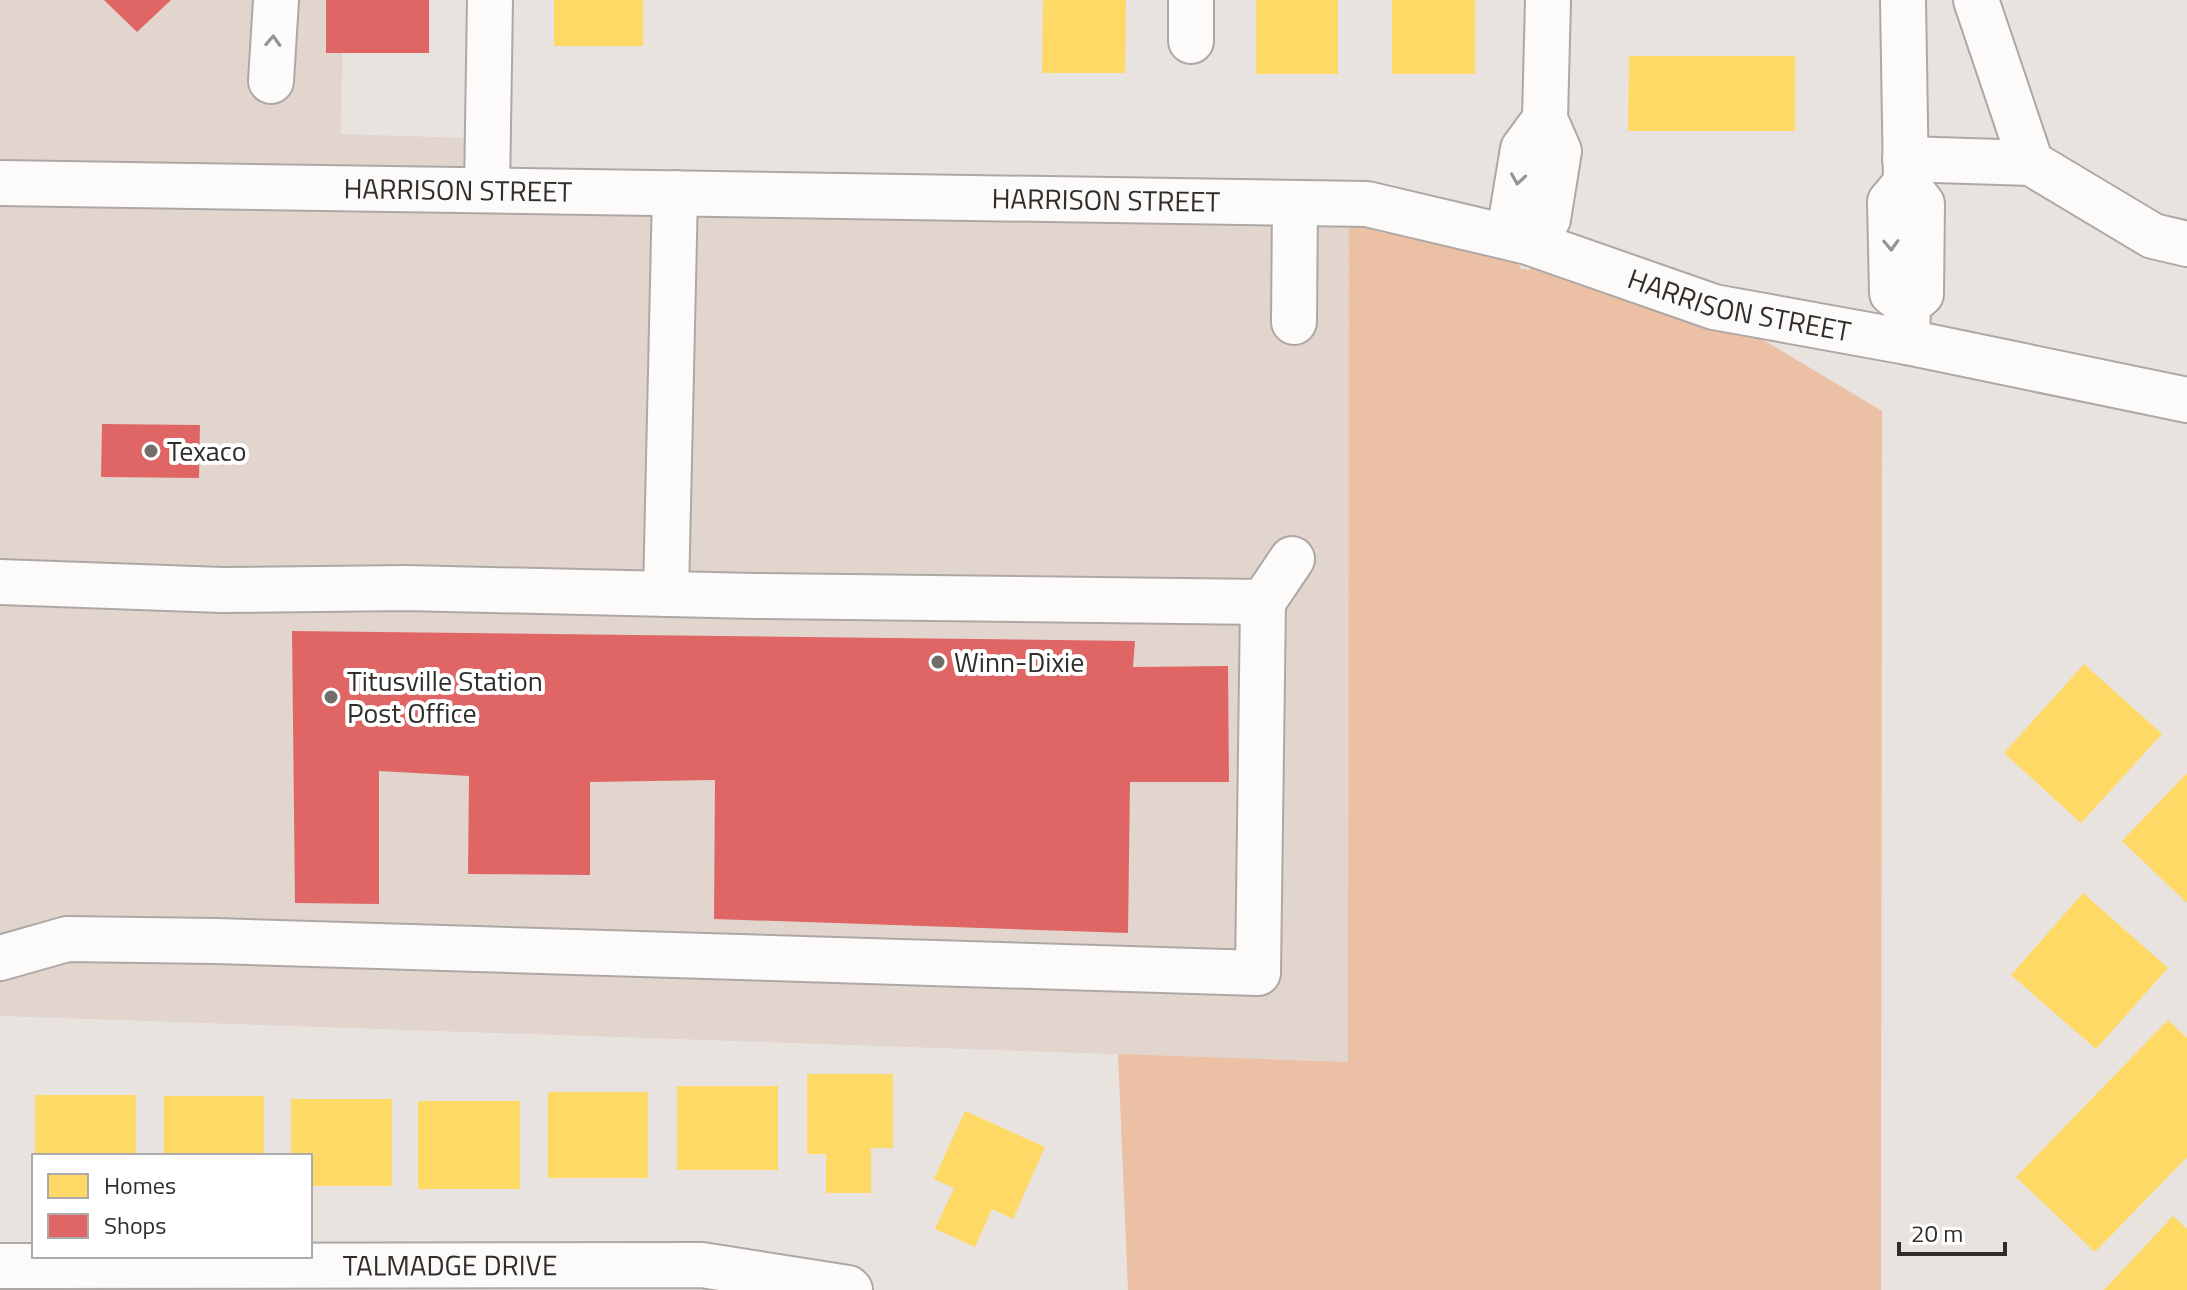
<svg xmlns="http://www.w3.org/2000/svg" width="2187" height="1290" font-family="'Titillium Web',sans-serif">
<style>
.built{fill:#e2d5cd}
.green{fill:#ebc0a4}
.homes{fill:#ffd966}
.shops{fill:#e06666}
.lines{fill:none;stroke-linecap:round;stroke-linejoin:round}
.minor-casing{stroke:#ada8a5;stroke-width:48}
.minor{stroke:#fcfbfa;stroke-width:44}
.oneway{stroke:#969492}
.poi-dot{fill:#716d69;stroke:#fff;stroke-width:3}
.labels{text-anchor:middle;stroke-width:8;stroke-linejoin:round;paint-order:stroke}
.street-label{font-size:28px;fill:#312d2a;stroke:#fff}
.poi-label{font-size:28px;fill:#312d2a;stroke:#fff;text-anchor:start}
</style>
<rect width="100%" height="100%" fill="#e9e3df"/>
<path class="built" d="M0,0h343l-2,134 129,4 -1,31 -469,-6z
M0,204l1349,20 -1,838 -1348,-46z"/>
<path class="green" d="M1349,224h16l152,36 5,10 3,-2 3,3 5,-6 222,70 127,76 -1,879h-753l-10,-236 230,8z"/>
<path class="homes" d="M554,0h89v46h-89z
M1043,0h83l-1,73h-83z
M1256,0h82v74h-82z
M1392,0h83v74h-83z
M1629,56h166v75h-167z
M2084,664l78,70 -81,89 -77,-70z
M2187,773v130l-65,-62z
M2083,893l85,75 -72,81 -85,-74z
M2168,1020l19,18v119l-92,95 -79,-75z
M807,1074h86v74h-22v45h-45v-39h-19z
M677,1086h101v84h-101z
M548,1092h100v86h-100z
M35,1095h101v61h-101z
M164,1096h100v60h-100z
M291,1099h101v87h-82v-30h-19z
M418,1101h102v88h-102z
M965,1111l80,36 -32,72 -21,-10 -17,38 -40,-18 19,-41 -20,-9z
M2173,1216l14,13v61h-83z"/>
<path class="shops" d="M104,0h67l-34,32z
M326,0h103v53h-103z
M102,424l98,1 -1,53 -98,-1z
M292,631l843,10 -2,26 95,-1 1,116h-99l-2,151 -414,-14 1,-139 -125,2v93l-122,-1 1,-98 -90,-5v133l-84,-1z"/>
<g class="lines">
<g class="minor-casing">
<g id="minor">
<path d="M1191,0v41"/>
<path d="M1903,0l3,183 16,21 -1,90 -13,11 -1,37"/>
<path d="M1976,0l55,163"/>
<path d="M271,81l5,-81"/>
<path d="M1545,119l-22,30 -11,66 16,27 20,-23 11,-68 -14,-32 3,-119"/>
<path d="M1905,159l126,4 122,73 34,8"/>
<path id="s1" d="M0,183l1367,21 161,38 186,65 193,35 280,58"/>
<path d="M1906,183l-16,19 2,91 14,11"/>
<path d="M487,190l3,-190"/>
<path d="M1294,322l1,-119"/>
<path d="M0,582l222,8 184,-2 349,8 508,6 29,-43"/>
<path d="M666,594l9,-401"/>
<path d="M0,958l67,-19 149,2 1042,32 5,-371"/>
<path id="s2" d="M0,1266l702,-1 146,23 2,2"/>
</g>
</g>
<use href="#minor" class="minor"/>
</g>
<defs><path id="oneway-chevron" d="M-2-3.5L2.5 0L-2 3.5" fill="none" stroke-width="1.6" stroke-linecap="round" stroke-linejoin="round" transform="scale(2)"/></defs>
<g class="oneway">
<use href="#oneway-chevron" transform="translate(273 41) rotate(-87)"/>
<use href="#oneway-chevron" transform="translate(1518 179) rotate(99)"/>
<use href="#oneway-chevron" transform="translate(1891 245) rotate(88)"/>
</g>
<g class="poi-dot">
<circle cx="151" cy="451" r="8"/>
<circle cx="938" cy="662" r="8"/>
<circle cx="331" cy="697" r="8"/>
</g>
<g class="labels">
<g class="street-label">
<text dy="10" stroke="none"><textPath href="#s1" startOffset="458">HARRISON STREET</textPath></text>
<text dy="10" stroke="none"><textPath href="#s1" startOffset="1106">HARRISON STREET</textPath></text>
<text dy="10" stroke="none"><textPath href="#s1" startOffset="1754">HARRISON STREET</textPath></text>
<text dy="10" stroke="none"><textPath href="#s2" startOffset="450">TALMADGE DRIVE</textPath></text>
</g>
<g class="poi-label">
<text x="167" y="461">Texaco</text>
<text x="954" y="672">Winn-Dixie</text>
<text x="347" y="691">Titusville Station<tspan x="347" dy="32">Post Office</tspan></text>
</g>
</g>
<rect x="32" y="1154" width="280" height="104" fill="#ffffff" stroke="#adabaa" stroke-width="2"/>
<rect x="48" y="1174" width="40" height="24" fill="#ffd966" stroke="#adabaa" stroke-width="2"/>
<text x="104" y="1194" font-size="24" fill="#312d2a">Homes</text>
<rect x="48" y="1214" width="40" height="24" fill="#e06666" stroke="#adabaa" stroke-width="2"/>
<text x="104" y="1234" font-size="24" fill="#312d2a">Shops</text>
<path d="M1899 1242v12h106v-12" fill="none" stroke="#312d2a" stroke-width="4"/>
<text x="1911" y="1242" font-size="24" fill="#312d2a" stroke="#ffffff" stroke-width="6" paint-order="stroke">20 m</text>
</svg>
